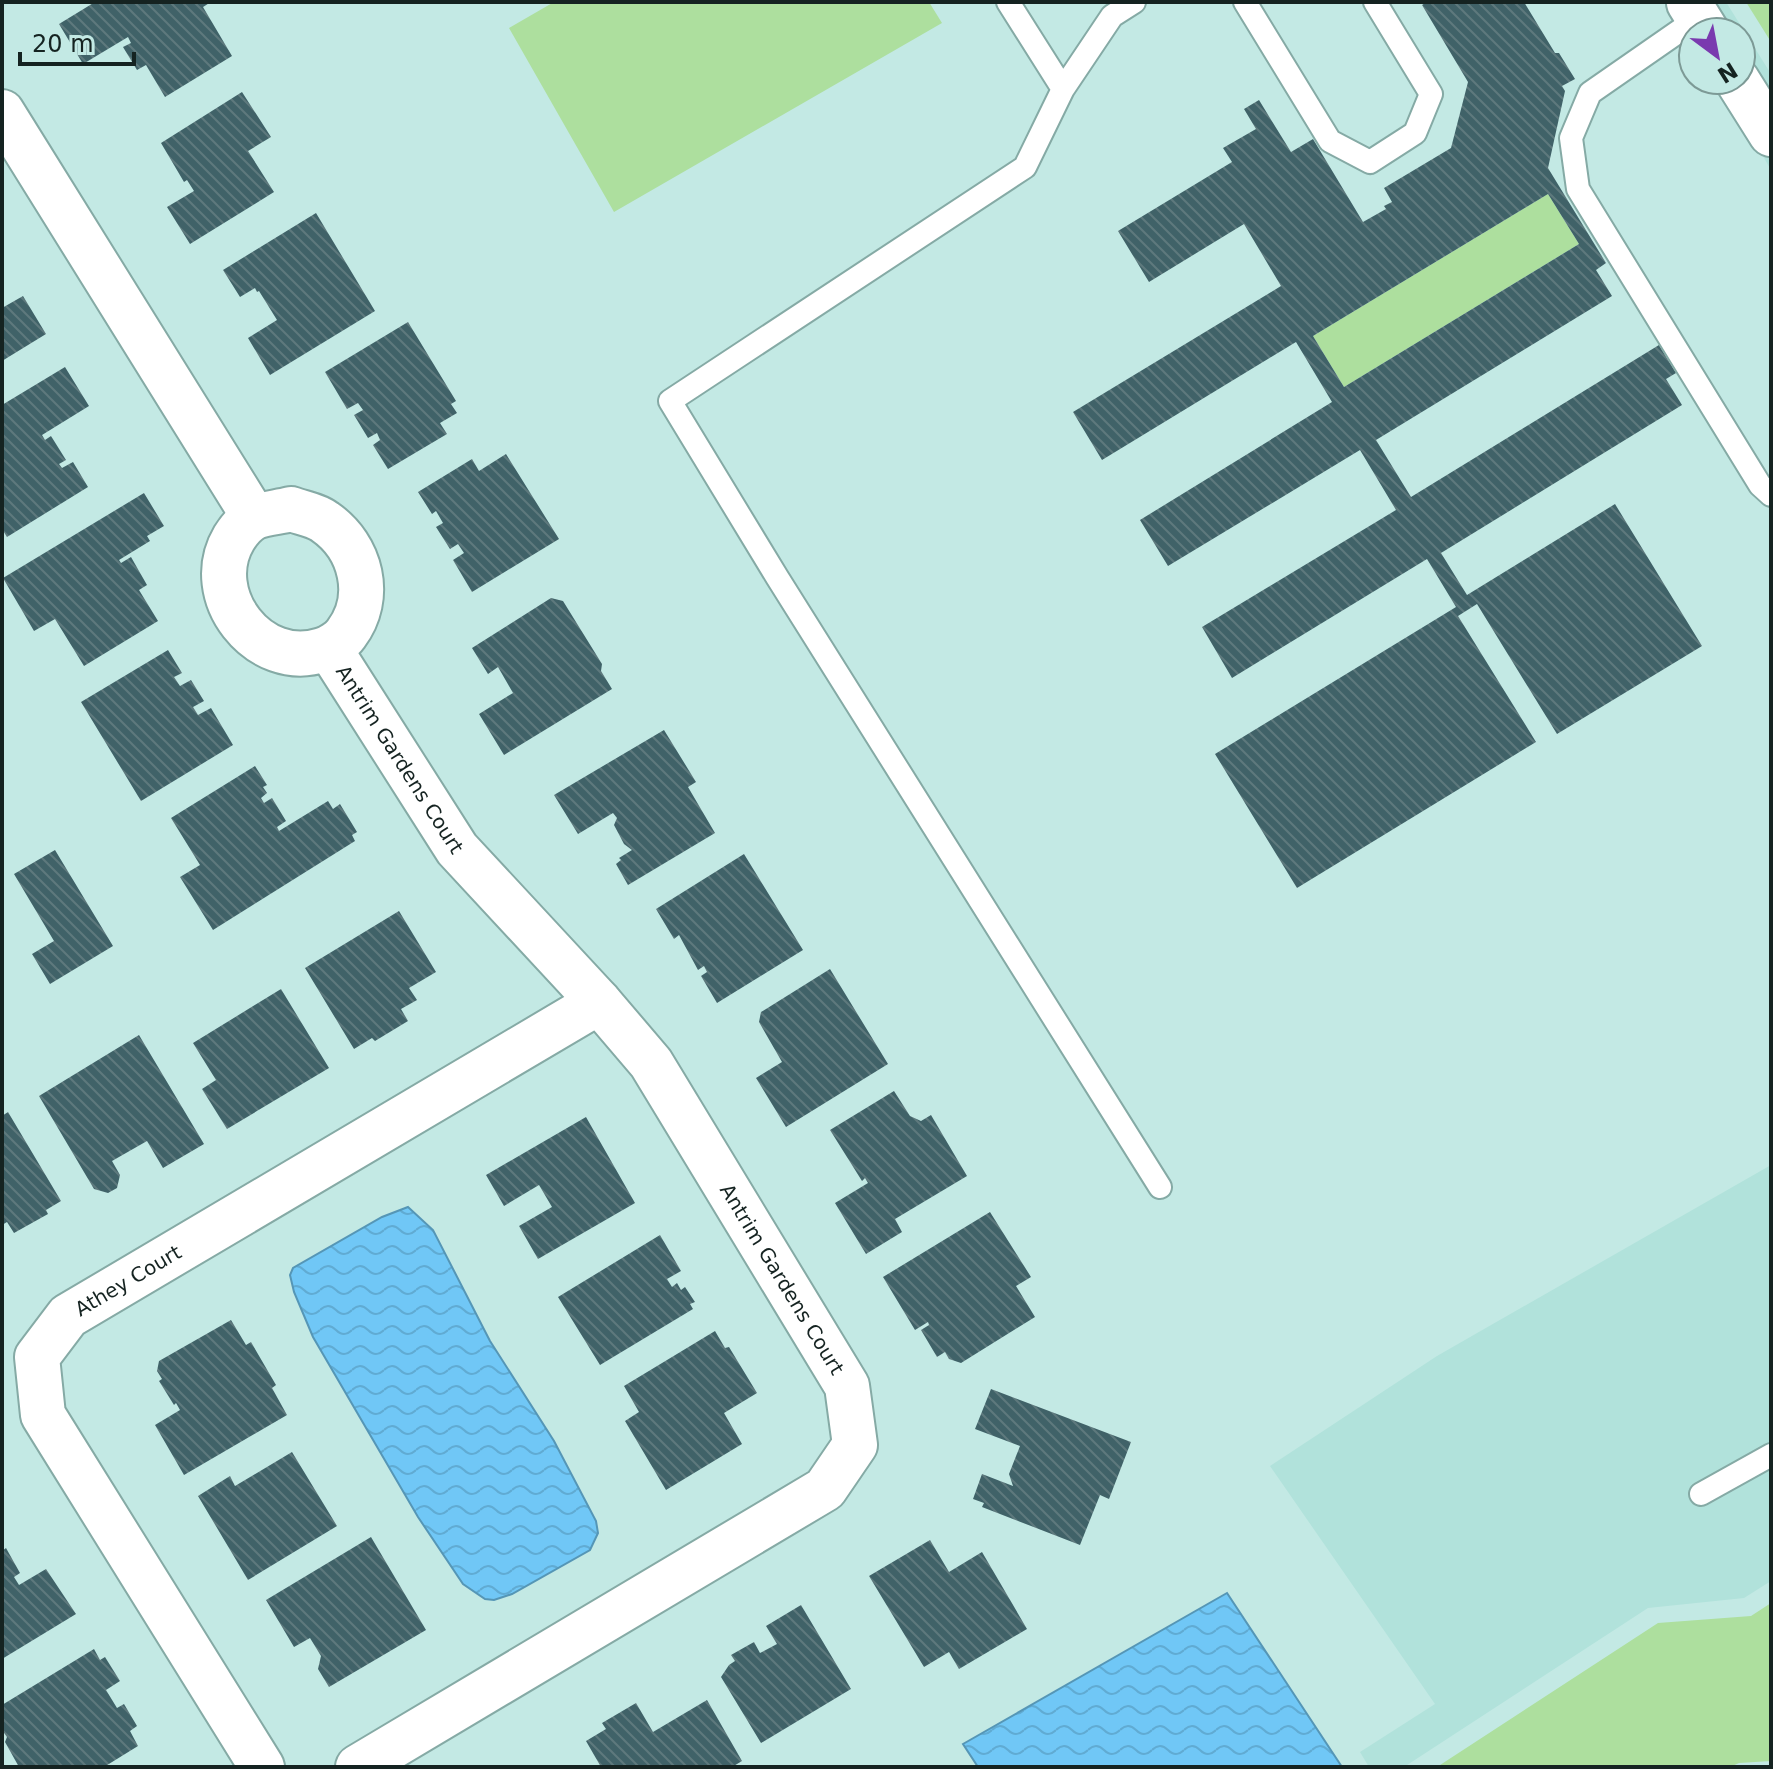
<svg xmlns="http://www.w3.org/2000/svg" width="1773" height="1769" font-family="'DejaVu Sans',sans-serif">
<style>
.built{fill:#b1e2db}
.green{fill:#addf9e}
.water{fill:url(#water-waves);stroke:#5596b6;stroke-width:2}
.building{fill:url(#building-back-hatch);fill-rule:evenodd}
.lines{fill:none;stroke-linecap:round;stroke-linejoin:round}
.lane-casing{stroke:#85aaa5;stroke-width:26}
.street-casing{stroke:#85aaa5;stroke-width:48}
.lane{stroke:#fff;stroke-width:22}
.street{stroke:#fff;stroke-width:44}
.labels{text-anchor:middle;stroke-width:8;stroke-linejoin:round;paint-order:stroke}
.street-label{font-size:20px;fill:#152321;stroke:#c3e9e4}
</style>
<defs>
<pattern id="water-waves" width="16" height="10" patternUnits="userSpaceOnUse" patternTransform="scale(2)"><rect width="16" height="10" fill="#70c7f6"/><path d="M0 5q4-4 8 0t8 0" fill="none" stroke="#60abd3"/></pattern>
<pattern id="building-back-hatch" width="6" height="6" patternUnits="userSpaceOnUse" patternTransform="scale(2)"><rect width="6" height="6" fill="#406268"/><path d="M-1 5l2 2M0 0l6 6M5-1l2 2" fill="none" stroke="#5e797d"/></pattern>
</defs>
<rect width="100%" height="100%" fill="#c3e9e4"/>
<path class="built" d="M1673,2h53l45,72v96l-52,-90h22v-48h-48z
M1771,1165v416l-27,17 -96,10 -244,159h-35l-9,-15 75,-48 -165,-238 167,-110z"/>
<path class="green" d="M554,2h375l13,21 -328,189 -105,-184z
M1746,2h25v40z
M1548,194l31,50 -235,143 -31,-51z
M1771,1603v158l-32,2 -9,4h-293l221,-144 93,-7z"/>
<path class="water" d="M408,1207l25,23 57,111 64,100 42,80 2,12 -8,17 -78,44 -18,6 -9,-1 -22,-15 -45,-67 -105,-180 -19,-45 -4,-17 3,-7 89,-51z
M1227,1593l115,174h-364l-15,-23z"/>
<path class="building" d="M95,2h116l-8,5 29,49 -67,41 -19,-32 -9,5 -14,-23 8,-4 -3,-6 -45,27 -24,-40z
M1427,2h97l31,51h4l16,26 -13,7 3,5 -17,77 58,95 -10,7 16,26 -236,144 35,57 248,-152 17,28 -10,6 16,26 -241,148 26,42 148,-91 87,142 -145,88 -80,-130 -19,12 78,126 -239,146 -82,-134 241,-147 -29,-48 -195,119 -30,-51 194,-117 -36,-60 -192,116 -28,-46 192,-118 -36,-60 -194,118 -29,-48 208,-126 -37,-62 -95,58 -31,-51 114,-69 -9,-14 33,-19 -12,-20 15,-9 32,52 22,-13 50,83 23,-13 -2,-3 8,-4 -8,-14 67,-40 17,-66 -46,-77zM1548,194l31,50 -235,143 -31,-51z
M242,92l29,45 -23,14 26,41 -84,52 -23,-37 27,-16 -7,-11 -3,2 -23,-39z
M316,213l59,98 -105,64 -22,-37 29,-18 -18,-29 -2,1 -2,-4 -15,9 -17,-27z
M23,296l23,38 -44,27v-53z
M408,322l48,79 -5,3 6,9 -17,10 7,11 -59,35 -15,-24 7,-5 -3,-7 -9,5 -14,-23 9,-5 -5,-7 -11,6 -22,-37z
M65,367l24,39 -47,29 3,5 6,-4 15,24 -7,4 3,4 11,-6 15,25 -81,50 -5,-8v-124z
M506,454l53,85 -87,53 -19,-32 11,-7 -6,-9 -8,5 -14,-22 7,-4 -7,-12 -4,3 -14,-22 54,-33 7,12z
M144,493l20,33 -17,10 3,5 -31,19 2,3 10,-6 16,28 -8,5 19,31 -74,45 -29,-47 -21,12 -31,-53z
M551,598l12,3 39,63 -1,7 11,18 -108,66 -25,-41 34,-21 -15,-26 -10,7 -16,-26z
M168,650l14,23 -8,4 6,9 11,-6 13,21 -11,6 5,8 13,-7 22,37 -92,56 -60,-99z
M664,730l32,52 -8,5 27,46 -87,52 -12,-21 5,-4 -2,-2 13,-8 -8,-6 -10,-19 3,-7 -4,-5 -35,21 -24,-39z
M255,766l12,19 -4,2 4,6 -6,5 3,5 8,-5 14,23 -9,6 2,4 49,-30 5,8 7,-5 17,28 -5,3 3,6 -142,89 -33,-53 20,-12 -29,-47z
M55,850l58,96 -63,38 -18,-30 22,-13 -40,-67z
M744,854l59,96 -86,53 -16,-27 6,-4 -3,-6 -6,4 -19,-35 -5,4 -18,-30z
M399,911l37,61 -27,16 8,12 -16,9 7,12 -33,20 -3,-3 -18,11 -49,-81z
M830,969l58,95 -102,63 -30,-49 26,-16 -23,-40 2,-10z
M281,989l48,79 -102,61 -25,-40 14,-9 -23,-37z
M139,1035l65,109 -41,24 -16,-27 -35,20 8,14 -3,13 -9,5 -14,-4 -55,-93z
M894,1091l16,25 11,5 10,-6 36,61 -72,43 7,13 -36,22 -31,-51 33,-20 -3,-5 -3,3 -32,-51z
M8,1112l53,89 -15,9 2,4 -34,19 -7,-11 -5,3v-109z
M586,1117l49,86 -97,56 -19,-33 33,-19 -13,-22 -35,21 -18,-31z
M990,1212l41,65 -15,9 19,31 -74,46 -12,-4 -4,-7 -8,5 -16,-27 8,-5 -1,-3 -13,8 -32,-53z
M660,1235l21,36 -14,8 5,8 5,-4 4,7 4,-3 10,15 -5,2 3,5 -93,56 -42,-68z
M231,1320l15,25 5,-3 25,43 -4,3 15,27 -103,60 -29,-50 25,-15 -4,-7 -2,2 -15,-24 3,-2 -5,-8 2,-10z
M715,1331l10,17 4,-1 28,46 -33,20 18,31 -76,46 -41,-69 14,-9 -15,-26z
M991,1389l140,53 -22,57 -9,-4 -20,50 -98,-38 2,-4 -11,-4 9,-25 31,12 -4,-12 11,-28 -45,-17z
M292,1452l45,74 -89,54 -50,-84 32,-20 5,10z
M371,1537l55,93 -97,57 -11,-18 3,-13 -11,-18 -16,9 -28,-47z
M930,1540l19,32 33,-20 45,77 -68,40 -10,-17 -25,15 -55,-91z
M6,1548l14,25 -6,4 5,8 27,-16 30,45 -74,45v-108z
M801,1605l50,84 -90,54 -40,-66 8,-12 6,-4 -4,-6 23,-13 6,11 17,-9 -11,-18z
M94,1649l6,11 5,-3 15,24 -14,9 11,18 7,-4 13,22 -7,5 8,15 -34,21h-85l-14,-25 2,-5 -5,-7v-25z
M707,1700l35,61 -10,6h-131l-15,-26 20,-12 -4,-6 34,-20 17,29z"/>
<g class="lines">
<g class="lane-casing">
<path id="lane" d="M1008,2l55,87 49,-73 22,-14
M1245,2l85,139 40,21 45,-29 16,-39 -56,-92
M1698,18l-108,75 -19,45 7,51 182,296 11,10
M1063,89l-38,78 -355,234 107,176 383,610
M1701,1494l70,-39"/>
</g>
<g class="street-casing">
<g id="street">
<path d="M1689,3l18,29"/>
<path d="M1737,80l34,54"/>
<path d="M2,112l252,405"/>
<path d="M291,509c11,4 25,6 34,13 36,25 49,75 21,112 -5,7 -16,14 -24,16 -63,21 -122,-55 -88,-112 5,-8 13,-17 21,-21 11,-4 25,-5 36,-8z"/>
<path id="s1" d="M329,648l128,201 142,153 52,61 196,323 8,59 -30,44 -467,278"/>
<path id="s2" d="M262,1767l-219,-352 -6,-58 31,-41 531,-314"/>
</g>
</g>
<use href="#lane" class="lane"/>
<use href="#street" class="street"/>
</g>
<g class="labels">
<g class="street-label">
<text dy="7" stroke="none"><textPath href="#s1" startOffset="132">Antrim Gardens Court</textPath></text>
<text dy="7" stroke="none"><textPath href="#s2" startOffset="594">Athey Court</textPath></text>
<text dy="7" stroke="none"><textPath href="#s1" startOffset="780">Antrim Gardens Court</textPath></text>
</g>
</g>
<rect width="1773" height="1769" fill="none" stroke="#152321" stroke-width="8"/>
<g transform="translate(1717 56) rotate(148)"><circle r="38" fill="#c3e9e4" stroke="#7d9a96" stroke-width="2"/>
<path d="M0-6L14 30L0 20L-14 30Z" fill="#7a3aaf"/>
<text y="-12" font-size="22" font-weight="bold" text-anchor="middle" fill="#152321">N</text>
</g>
<path d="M20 52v12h114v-12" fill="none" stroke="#152321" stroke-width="4"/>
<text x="32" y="52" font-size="24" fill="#152321" stroke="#c3e9e4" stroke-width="6" paint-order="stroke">20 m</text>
</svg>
